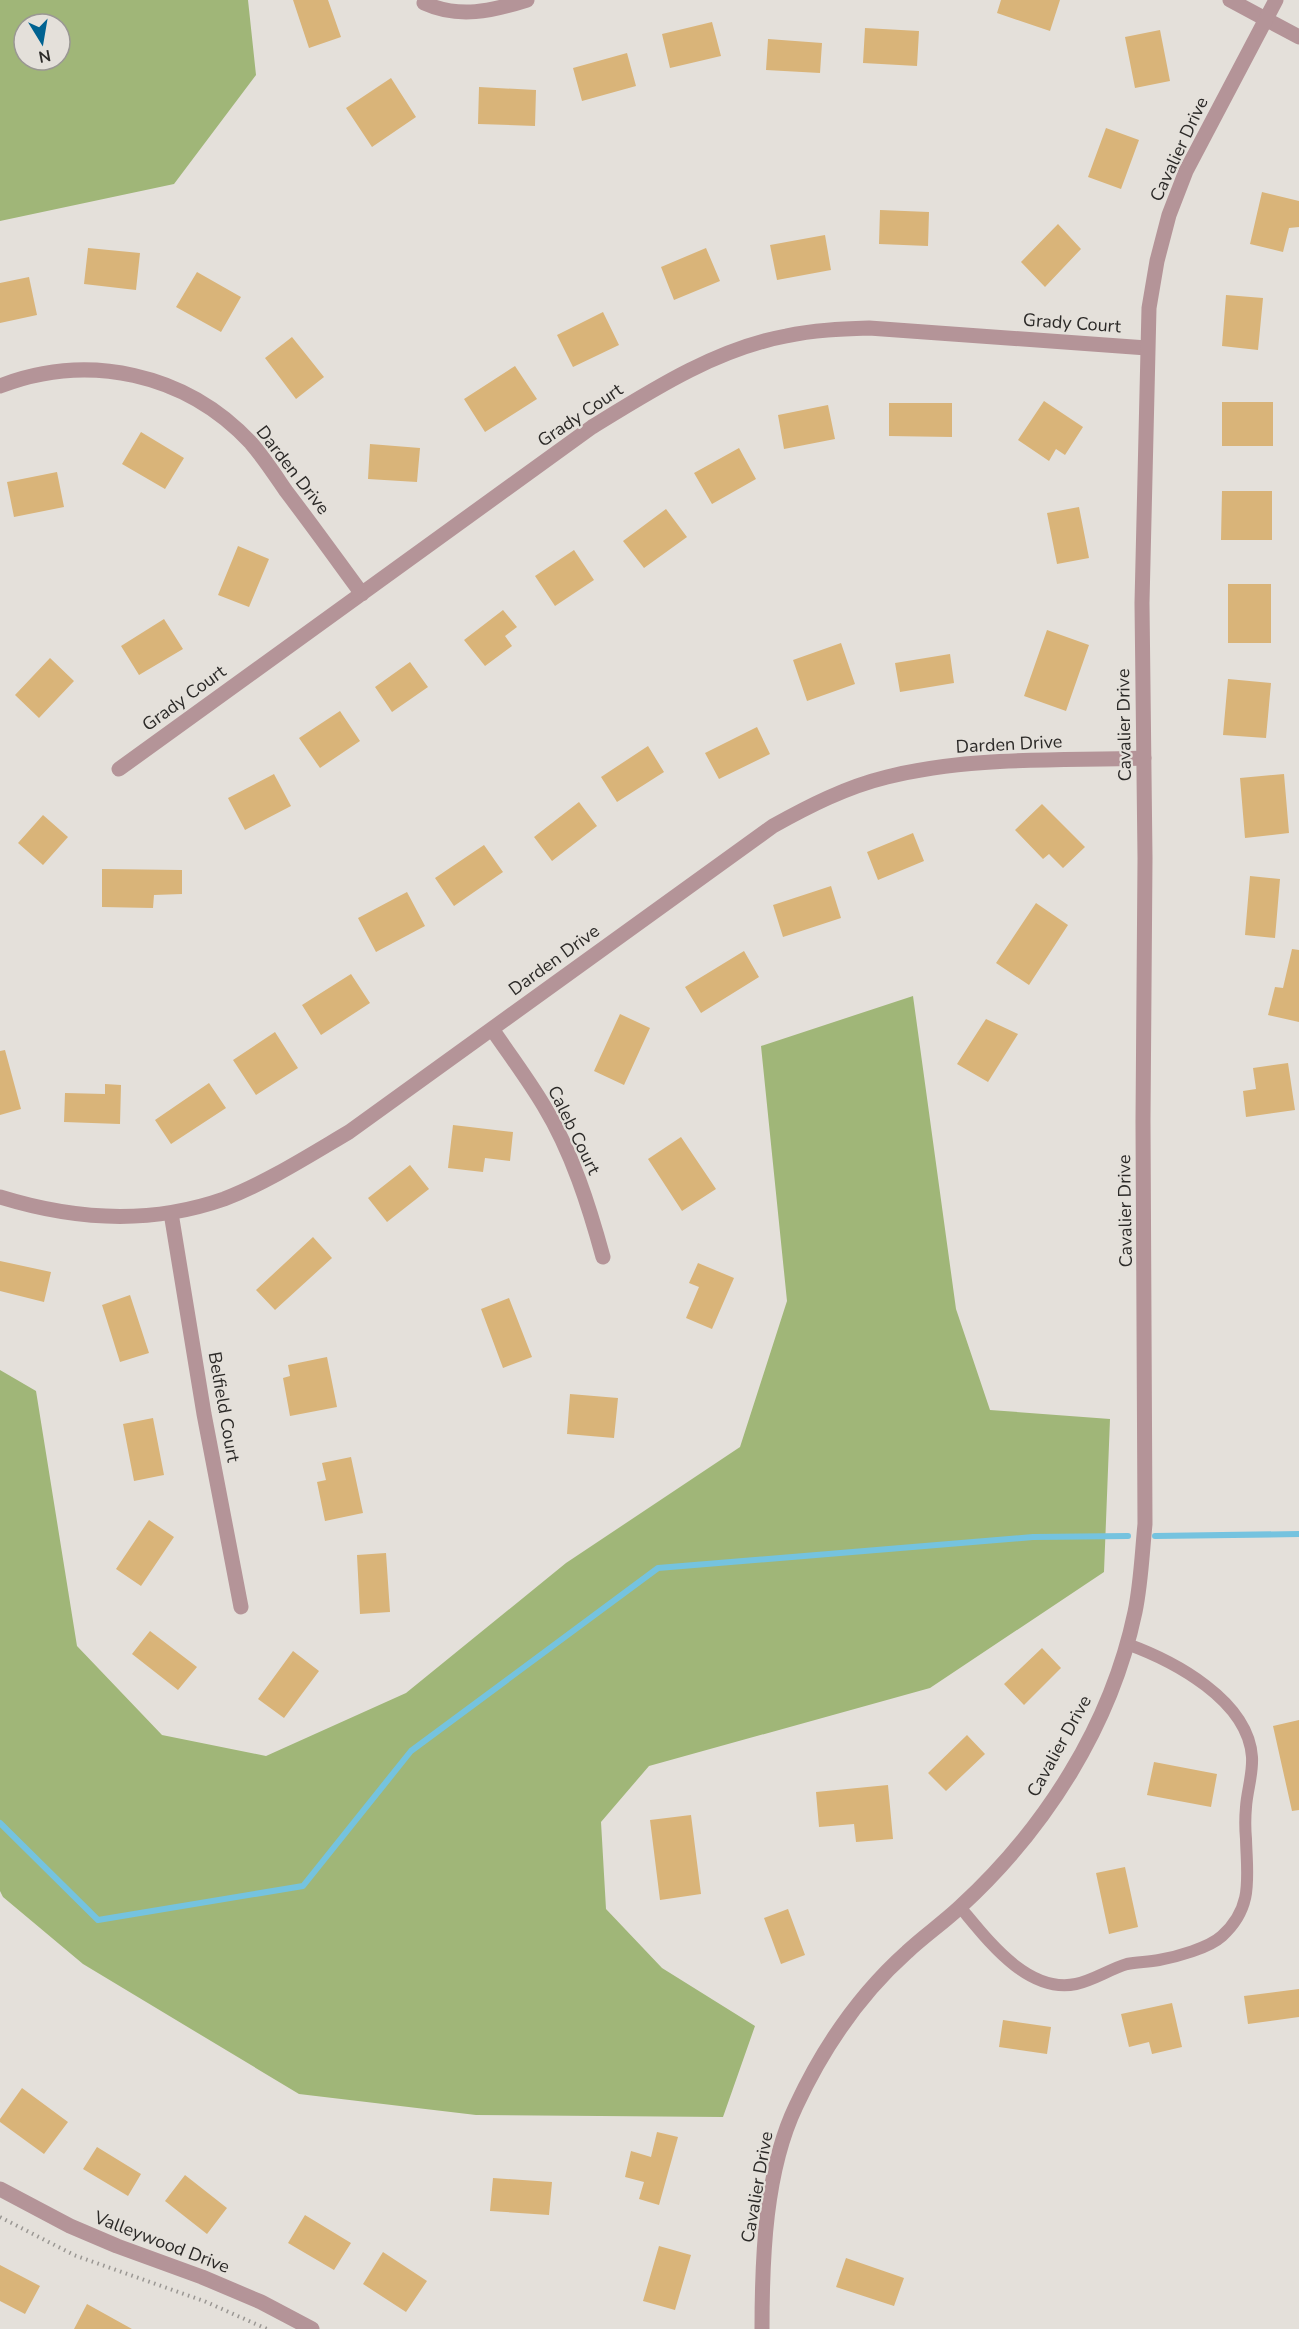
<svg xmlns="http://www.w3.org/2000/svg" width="1299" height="2329" font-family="'Nunito Sans',sans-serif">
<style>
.forest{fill:#a0b678;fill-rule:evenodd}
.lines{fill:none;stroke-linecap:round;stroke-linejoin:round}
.stream{stroke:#75c3df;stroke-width:6}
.building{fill:#d9b479}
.path{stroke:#9a9793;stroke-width:4;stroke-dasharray:1.5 4.5;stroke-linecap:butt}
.service{stroke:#b49498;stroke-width:12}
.minor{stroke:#b49498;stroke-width:15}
.tertiary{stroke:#b49498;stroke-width:15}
.labels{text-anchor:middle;stroke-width:4.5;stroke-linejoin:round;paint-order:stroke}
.street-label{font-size:18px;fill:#2c2a28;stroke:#e4e0da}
</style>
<rect width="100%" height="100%" fill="#e4e0da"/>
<path class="forest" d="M0,0h248l8,75 -82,109 -174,37zM24,24h36v36h-36z
M913,996l43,313 34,101 120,9 -6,153 -174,116 -281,78 -48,56 5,87 56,59 93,58 -32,91 -247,-2 -177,-21 -216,-130 -80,-67 -3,-6v-521l36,21 41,255 85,89 104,21 140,-63 160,-130 174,-116 47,-146 -26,-255z"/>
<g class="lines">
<path class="stream" d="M1155,1536l144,-2
M0,1823l98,97 205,-34 108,-135 247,-183 375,-31 95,-1"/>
</g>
<path class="building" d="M293,0h35l13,37 -32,11z
M1001,0h59l-10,31 -53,-18z
M712,22l9,34 -51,12 -8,-34z
M865,28l54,3 -2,35 -54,-3z
M1160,30l10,51 -35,7 -10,-51z
M768,39l54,4 -2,30 -54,-3z
M627,53l9,33 -54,15 -9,-33z
M391,78l25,39 -44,30 -26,-39z
M479,87l57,3 -1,36 -57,-2z
M1106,128l33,12 -18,49 -33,-12z
M1262,192l37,9v26l-10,1 -6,24 -33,-8z
M880,210l49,2 -1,34 -49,-2z
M1058,224l23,25 -36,38 -24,-25z
M825,235l6,35 -54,10 -7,-35z
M88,248l52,5 -4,37 -52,-6z
M706,248l14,33 -46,19 -13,-33z
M197,272l44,25 -20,35 -45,-25z
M29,277l8,38 -37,8v-40z
M1226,295l37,3 -5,52 -36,-4z
M603,312l16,33 -46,22 -16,-32z
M292,337l32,40 -28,22 -31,-41z
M515,366l22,33 -52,33 -21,-33z
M1044,401l39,26 -18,28 -9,-6 -7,12 -31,-21z
M1222,402h51v44h-51z
M889,403h63v34l-63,-1z
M828,405l7,34 -51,10 -6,-34z
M141,432l43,26 -19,31 -43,-25z
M370,444l50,4 -3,34 -49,-3z
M739,448l17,31 -44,25 -18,-31z
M57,472l7,35 -50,10 -7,-35z
M1222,491h50v49h-51z
M1079,507l10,51 -32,6 -10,-51z
M666,509l21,28 -43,31 -21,-27z
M238,546l31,13 -20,48 -31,-12z
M574,550l20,30 -39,26 -20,-30z
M1228,584h43v59h-43z
M503,610l14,17 -12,9 7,10 -27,20 -21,-26z
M164,619l19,30 -44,26 -18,-29z
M1047,630l42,15 -23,66 -42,-15z
M841,643l14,41 -48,17 -14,-41z
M950,654l4,29 -54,9 -5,-29z
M50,658l24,23 -35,37 -24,-23z
M410,662l18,25 -36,25 -17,-25z
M1228,679l43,4 -5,55 -43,-3z
M340,711l20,30 -40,27 -21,-30z
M757,727l13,27 -51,25 -14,-26z
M648,746l16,26 -47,30 -16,-25z
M274,774l17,32 -46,24 -17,-32z
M1284,774l5,59 -44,5 -5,-60z
M579,802l18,24 -45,35 -18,-24z
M1042,804l43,43 -22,21 -14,-14 -6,5 -28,-29z
M43,815l25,22 -25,28 -25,-22z
M913,833l11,28 -46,19 -11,-28z
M484,845l19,27 -49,34 -19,-28z
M102,869l80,1v24l-28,1 -1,13 -51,-1z
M1250,876l30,3 -5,59 -30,-3z
M831,886l10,32 -58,19 -10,-32z
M407,892l18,34 -49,26 -18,-34z
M1036,903l32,22 -39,60 -33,-22z
M1292,949l7,1v72l-31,-7 7,-28 8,1z
M744,951l15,26 -58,36 -16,-26z
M351,974l19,29 -49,32 -19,-30z
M620,1014l30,14 -26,57 -30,-14z
M986,1019l32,15 -30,48 -31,-18z
M275,1032l23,36 -42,27 -23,-35z
M5,1050l16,59 -21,6v-64z
M1288,1063l7,47 -49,7 -3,-26 13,-2 -3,-21z
M209,1083l17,25 -55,36 -16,-24z
M105,1084l16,1 -1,39 -56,-2 1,-29 40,1z
M453,1125l60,7 -3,29 -25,-3 -2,14 -35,-4z
M681,1137l35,52 -34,22 -34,-52z
M410,1165l19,24 -42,33 -19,-24z
M313,1237l19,21 -57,52 -19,-20z
M0,1261l51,11 -7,30 -44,-11z
M698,1263l36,15 -22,51 -26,-11 13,-31 -10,-4z
M130,1295l19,58 -29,9 -18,-57z
M509,1298l23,59 -29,11 -22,-59z
M327,1357l10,50 -47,9 -7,-38 7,-2 -2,-11z
M570,1394l48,4 -4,40 -47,-4z
M153,1418l11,57 -30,6 -11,-57z
M351,1457l12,56 -38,8 -8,-39 9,-2 -4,-17z
M149,1520l25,17 -33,49 -25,-17z
M386,1553l4,59 -30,2 -3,-59z
M150,1631l47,36 -19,23 -46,-36z
M1042,1648l19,20 -37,37 -20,-21z
M293,1651l26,20 -35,47 -26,-19z
M1299,1720v90l-7,1 -19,-85z
M967,1735l18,19 -39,37 -18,-18z
M1154,1762l63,12 -6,33 -64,-12z
M888,1785l5,54 -37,3 -2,-18 -35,3 -3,-35z
M691,1815l10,79 -41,6 -10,-80z
M1125,1867l13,60 -29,7 -13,-61z
M788,1909l17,46 -24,9 -17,-46z
M1299,1989v28l-51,7 -4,-28z
M1172,2003l10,44 -30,7 -3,-12 -20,5 -8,-33z
M1003,2020l48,7 -4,27 -48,-7z
M22,2088l46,34 -24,32 -44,-32v-3z
M657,2132l21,5 -19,68 -20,-6 5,-17 -19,-5 6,-26 20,6z
M97,2147l44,27 -13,22 -45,-27z
M185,2175l42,33 -20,26 -42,-33z
M493,2178l59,4 -3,33 -59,-4z
M305,2215l46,28 -17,27 -46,-27z
M659,2246l32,9 -16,55 -32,-9z
M383,2252l44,29 -21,31 -43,-28z
M846,2258l58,20 -10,28 -58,-19z
M0,2265l40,21 -15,28 -25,-13z
M87,2304l45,25h-58z"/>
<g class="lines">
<path class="path" d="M0,2217l74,38 130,46 63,28"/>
<path class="service" d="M960,1907c27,32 67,87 116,77 18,-4 34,-15 51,-20 10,-2 21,-2 32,-4 17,-3 50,-12 63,-24 32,-29 25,-59 24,-97 -1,-11 -1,-21 0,-32 1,-16 7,-33 6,-50 -4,-57 -78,-96 -125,-113"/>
<path class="minor" d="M1230,0l69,37
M424,3c35,16 68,8 103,-3
M0,386c88,-34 186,-13 251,57 13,15 24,32 35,48 26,34 51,69 76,103
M119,769l473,-342c60,-37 124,-78 194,-91 28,-6 55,-7 83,-8l278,20
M492,1029c17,25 36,50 52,77 28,46 45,100 59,151
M0,1197c74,23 150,28 224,2 42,-16 86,-44 125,-67l424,-306c36,-20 73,-39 114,-49 83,-21 172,-16 257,-19
M171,1213l33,201 37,193
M0,2189l70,37 47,20 85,31 59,25 51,27"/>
<path class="tertiary" d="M762,2329c0,-72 3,-158 34,-223 27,-58 64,-112 111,-154 17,-16 36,-29 53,-45 85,-78 151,-181 175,-295 6,-29 7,-58 10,-88l-2,-403 2,-263 -3,-255 7,-295 8,-47 12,-46 17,-44 90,-171"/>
</g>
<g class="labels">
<g class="street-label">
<text transform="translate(1179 149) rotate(-65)" y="6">Cavalier Drive</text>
<text transform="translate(1072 323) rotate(4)" y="6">Grady Court</text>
<text transform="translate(580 415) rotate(-34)" y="6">Grady Court</text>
<text transform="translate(293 470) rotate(52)" y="6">Darden Drive</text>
<text transform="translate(184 698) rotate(-36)" y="6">Grady Court</text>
<text transform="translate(1124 725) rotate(-91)" y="6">Cavalier Drive</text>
<text transform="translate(1009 744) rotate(-3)" y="6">Darden Drive</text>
<text transform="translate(554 960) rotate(-36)" y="6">Darden Drive</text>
<text transform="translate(574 1130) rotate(64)" y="6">Caleb Court</text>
<text transform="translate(1125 1211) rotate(-91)" y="6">Cavalier Drive</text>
<text transform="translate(224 1407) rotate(80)" y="6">Belfield Court</text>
<text transform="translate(1059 1746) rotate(-61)" y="6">Cavalier Drive</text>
<text transform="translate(757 2187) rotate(-80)" y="6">Cavalier Drive</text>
<text transform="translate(162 2242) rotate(21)" y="6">Valleywood Drive</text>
</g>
</g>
<g transform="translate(42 42) rotate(169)"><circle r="28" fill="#e4e0da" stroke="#9a9793" stroke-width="1.5"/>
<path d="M0-4.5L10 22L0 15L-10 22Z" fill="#006291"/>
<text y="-9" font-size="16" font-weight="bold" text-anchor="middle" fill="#2c2a28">N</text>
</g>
</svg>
